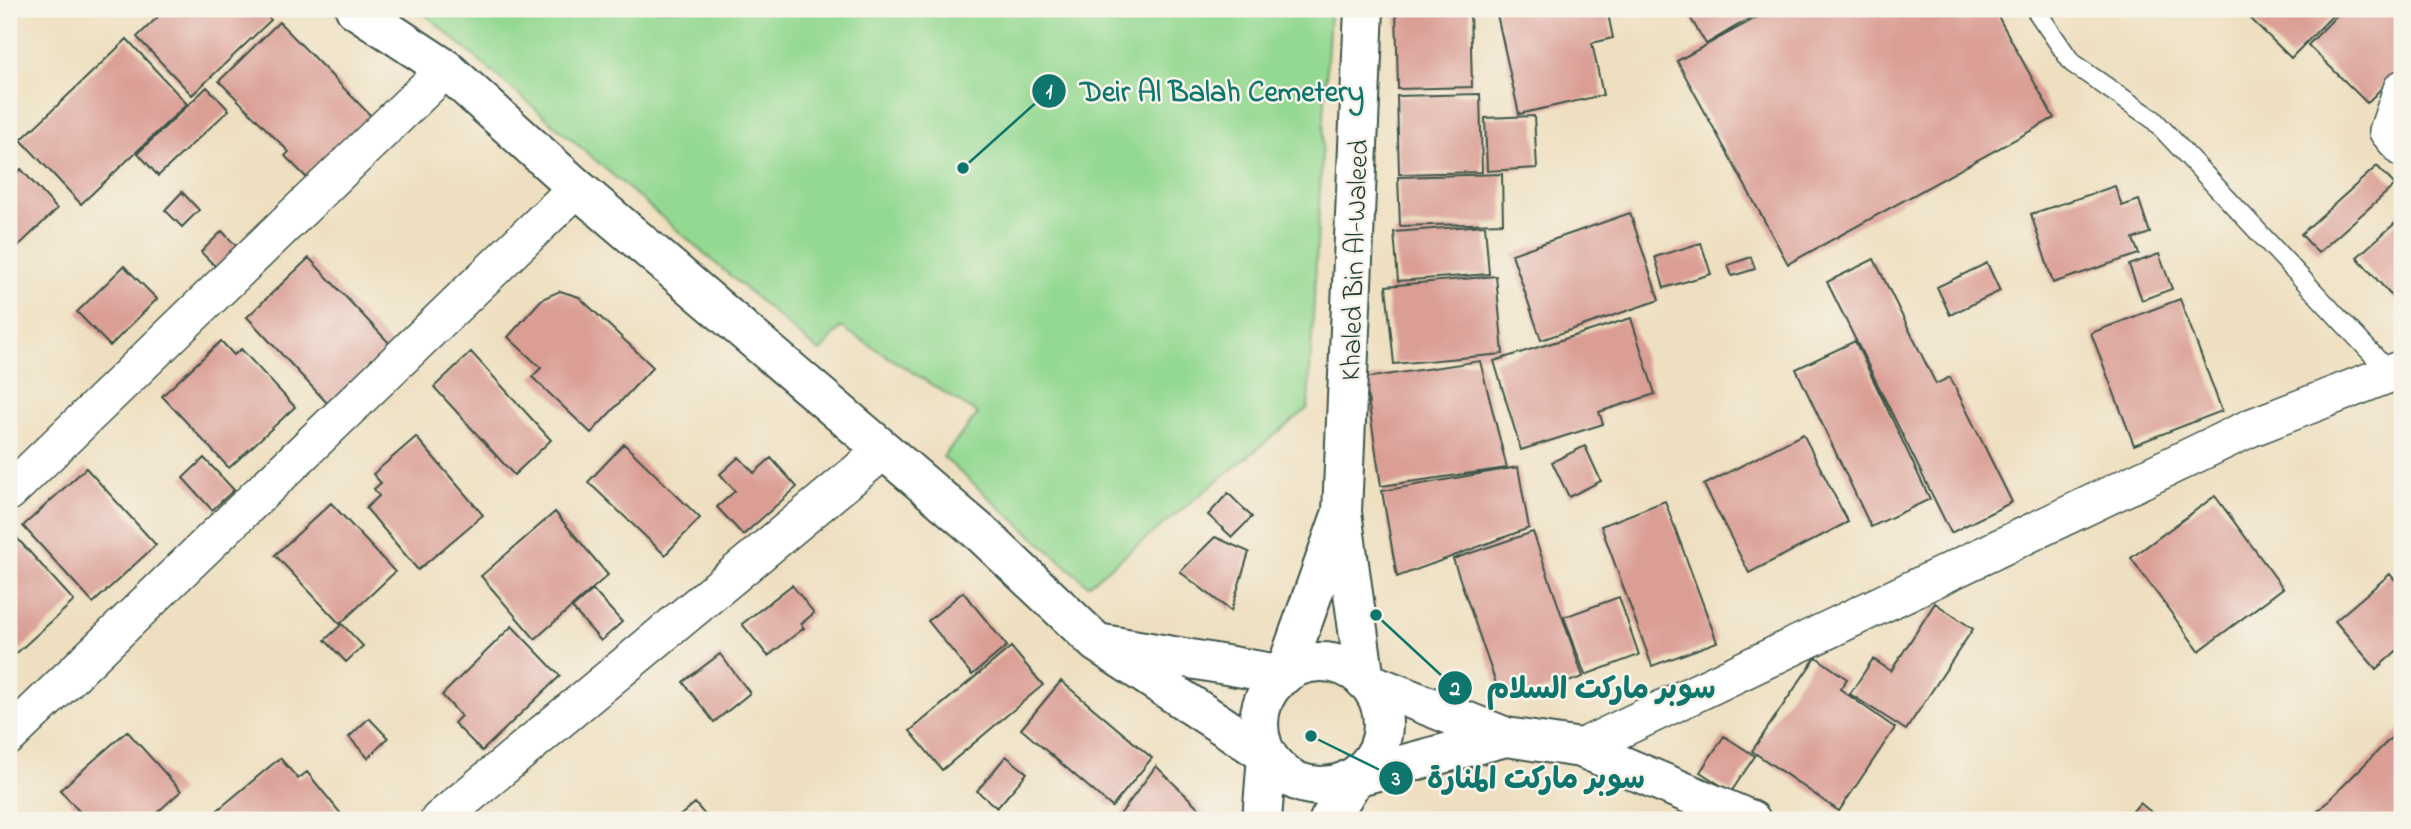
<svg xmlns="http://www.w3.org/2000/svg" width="2411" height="829" font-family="'Indie Flower','Playpen Sans Arabic',sans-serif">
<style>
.green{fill:#94d992;stroke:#5a8b63;stroke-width:2}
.building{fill:#da9e95}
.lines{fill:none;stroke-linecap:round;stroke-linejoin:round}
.service-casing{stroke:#3e5549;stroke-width:21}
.minor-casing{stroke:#3e5549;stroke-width:40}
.tertiary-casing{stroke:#3e5549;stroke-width:42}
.service{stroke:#fff;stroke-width:18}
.minor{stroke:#fff;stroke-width:37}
.tertiary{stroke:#fff;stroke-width:38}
.labels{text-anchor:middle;stroke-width:5;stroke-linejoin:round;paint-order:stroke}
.street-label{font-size:28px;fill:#1f3d34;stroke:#f7f3e8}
.leader{fill:none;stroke:#0f766e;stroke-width:2.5}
.callout-dot{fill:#0f766e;stroke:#f7f3e8;stroke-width:2.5}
.mark-label{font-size:21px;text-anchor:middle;font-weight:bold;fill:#fff}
.callout-label{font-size:30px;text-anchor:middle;font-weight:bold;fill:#0f766e;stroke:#f7f3e8;stroke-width:5;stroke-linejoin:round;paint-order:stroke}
</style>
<rect width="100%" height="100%" fill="#f7f3e8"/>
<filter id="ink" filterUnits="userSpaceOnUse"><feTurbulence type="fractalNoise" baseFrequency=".0143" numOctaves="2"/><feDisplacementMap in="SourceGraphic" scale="14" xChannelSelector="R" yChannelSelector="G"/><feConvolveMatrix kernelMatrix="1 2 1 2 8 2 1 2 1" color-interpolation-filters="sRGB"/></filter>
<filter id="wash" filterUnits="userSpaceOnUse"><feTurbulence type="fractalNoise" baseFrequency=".00686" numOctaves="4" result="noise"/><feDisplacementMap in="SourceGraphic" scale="28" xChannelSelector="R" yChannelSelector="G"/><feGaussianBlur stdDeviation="1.57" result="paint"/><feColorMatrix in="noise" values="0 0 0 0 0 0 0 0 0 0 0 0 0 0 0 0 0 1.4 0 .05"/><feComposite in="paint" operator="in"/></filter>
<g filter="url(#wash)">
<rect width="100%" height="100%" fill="#eedfc0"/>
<path class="green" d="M419,9h911l-22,399 -220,177 -145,-128 35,-43 -137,-87 -21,25 -2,-1z"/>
<g id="blocks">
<path class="building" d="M166,9h94l11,11 -79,75 -55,-58z
M1396,9h74l2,78 -74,2z
M1501,9h106l6,29 -21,5 11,52 -84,19 -23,-104z
M1685,9h80l-59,35z
M1772,9h222l60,109 -266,146 -111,-203z
M2253,9h86l-48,49 -44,-43z
M2343,9h59v58l-35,36 -59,-58z
M279,22l96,98 -63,63 -27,-27 4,-4 -70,-71z
M127,39l60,65 -106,100 -60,-64z
M207,87l22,23 -71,66 -20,-23z
M1480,94l2,78 -83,2 -2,-78z
M1534,116l3,52 -50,3 -2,-53z
M2377,166l18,19 -77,68 -17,-19z
M21,169l36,40 -48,46v-74z
M1502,174l1,49 -103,3 -2,-49z
M2115,186l7,20 17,-6 11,33 -17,6 6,15 -86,29 -22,-69z
M182,192l17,18 -17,17 -17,-17z
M1630,213l29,87 -118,40 -29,-86z
M2402,217v91l-45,-51z
M1485,225l4,49 -91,7 -4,-49z
M222,231l19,20 -20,21 -20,-20z
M1701,243l10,31 -47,14 -9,-31z
M2159,254l13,35 -30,11 -13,-35z
M1751,257l4,12 -23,7 -4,-11z
M309,258l82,87 -63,59 -81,-87z
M1874,259l62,125 14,-7 62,125 -61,31 -124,-251z
M1987,263l13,28 -50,24 -13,-28z
M124,266l33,33 -47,47 -33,-34z
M1496,276l7,78 -109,10 -8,-78z
M560,291l19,6 74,70 -62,66 -59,-56 9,-9 -33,-31 34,-38z
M2180,299l42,112 -88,34 -43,-112z
M1631,318l24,76 -56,18 4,12 -82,26 -27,-89z
M221,341l13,14 7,-6 54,58 -66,61 -67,-72z
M1855,341l75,158 -59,28 -75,-158z
M471,352l80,88 -37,35 -80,-88z
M1480,361l27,107 -126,18 -16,-108z
M2402,430v19l-8,-14z
M1803,434l45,88 -99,51 -45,-88z
M416,437l67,78 -65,55 -52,-62 13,-12 -5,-7 7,-6 -8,-9z
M624,444l76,74 -35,37 -77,-73z
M1585,446l16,35 -32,16 -17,-35z
M739,457l15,16 17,-15 26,29 -54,48 -26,-28 18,-16 -15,-17z
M204,458l30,32 -22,20 -29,-32z
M1518,467l11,61 -132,49 -15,-86z
M86,468l70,77 -63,58 -70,-77z
M1228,493l24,24 -20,20 -24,-22z
M2215,496l68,92 -84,63 -68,-93z
M1665,501l52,141 -65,24 -51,-140z
M331,503l64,69 -55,52 -65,-69z
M555,512l53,63 -73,64 -54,-63z
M1533,532l50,145 -53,18 -31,-3 -46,-133z
M16,537l58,64 -65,59v-116z
M1215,537l34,15 -18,59 -51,-39z
M2390,574l12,15v57l-26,23 -41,-48z
M792,585l22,28 -13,11 3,4 -36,28 -26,-32z
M593,590l29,32 -21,19 -29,-33z
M963,592l44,54 -35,29 -44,-54z
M1619,597l20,58 -54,20 -21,-58z
M1935,603l38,26 -67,101 -56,-36 23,-35 18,12z
M342,624l21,22 -17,16 -21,-22z
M512,626l48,50 -78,75 -28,-28 7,-7 -19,-21z
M1011,647l32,38 -101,85 -32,-39z
M720,654l30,39 -36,29 -31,-40z
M1816,657l31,22 -7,10 55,39 -56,83 -87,-60z
M1061,681l91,77 -40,49 -91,-78z
M369,718l19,20 -20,20 -19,-21z
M2402,727v93h-93z
M127,731l54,60 -32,29h-62l-27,-30z
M1724,736l31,20 -24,36 -31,-20z
M1006,756l21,17 -30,35 -20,-17z
M280,758l18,21 9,-7 39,48h-126l-6,-7z
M1156,766l55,54h-95z
M695,803l14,17h-34z
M2140,803l21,17h-36z"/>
</g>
</g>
<g filter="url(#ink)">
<use href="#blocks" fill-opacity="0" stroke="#3e5549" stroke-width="2"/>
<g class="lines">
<g class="service-casing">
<path id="service" d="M2035,9l37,54 81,56 237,254"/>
</g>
<g class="minor-casing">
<path id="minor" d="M2402,89l-14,42 14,17
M9,492l437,-423
M9,736l568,-548
M1581,748l669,-320 152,-59
M439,820l444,-369"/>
</g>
<g class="tertiary-casing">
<path id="tertiary" d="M355,9l91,60 131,119 406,347 114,108
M1342,512l22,-503
M1259 724a62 62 0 1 1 124 0a62 62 0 1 1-124 0Z
M1262,820l5,-65 -170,-112 187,32 58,-163 23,169 141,56 75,11 170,72
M1329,820l26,-43 151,-40"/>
</g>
<use href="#service" class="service"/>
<use href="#minor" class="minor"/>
<use href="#tertiary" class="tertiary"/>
</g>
</g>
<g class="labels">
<g class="street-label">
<text transform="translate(1353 260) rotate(-88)" y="10">Khaled Bin Al-Waleed</text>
</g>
</g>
<path class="leader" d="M963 168L1049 91M1376 615L1455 688M1311 736L1396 778"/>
<g class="callout-dot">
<circle cx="963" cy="168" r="7"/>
<circle cx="1376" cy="615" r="7"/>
<circle cx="1311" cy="736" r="7"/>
<circle cx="1049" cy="91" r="18"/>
<circle cx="1455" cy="688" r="18"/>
<circle cx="1396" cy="778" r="18"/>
</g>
<g class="mark-label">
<text x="1049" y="98">1</text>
<text x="1455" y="695">2</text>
<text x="1396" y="785">3</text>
</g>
<g class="callout-label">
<text x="1222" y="101">Deir Al Balah Cemetery</text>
<text x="1601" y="698">سوبر ماركت السلام</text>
<text x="1536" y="788">سوبر ماركت المنارة</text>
</g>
<rect width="2411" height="829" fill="none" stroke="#f7f3e8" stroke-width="35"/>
</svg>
